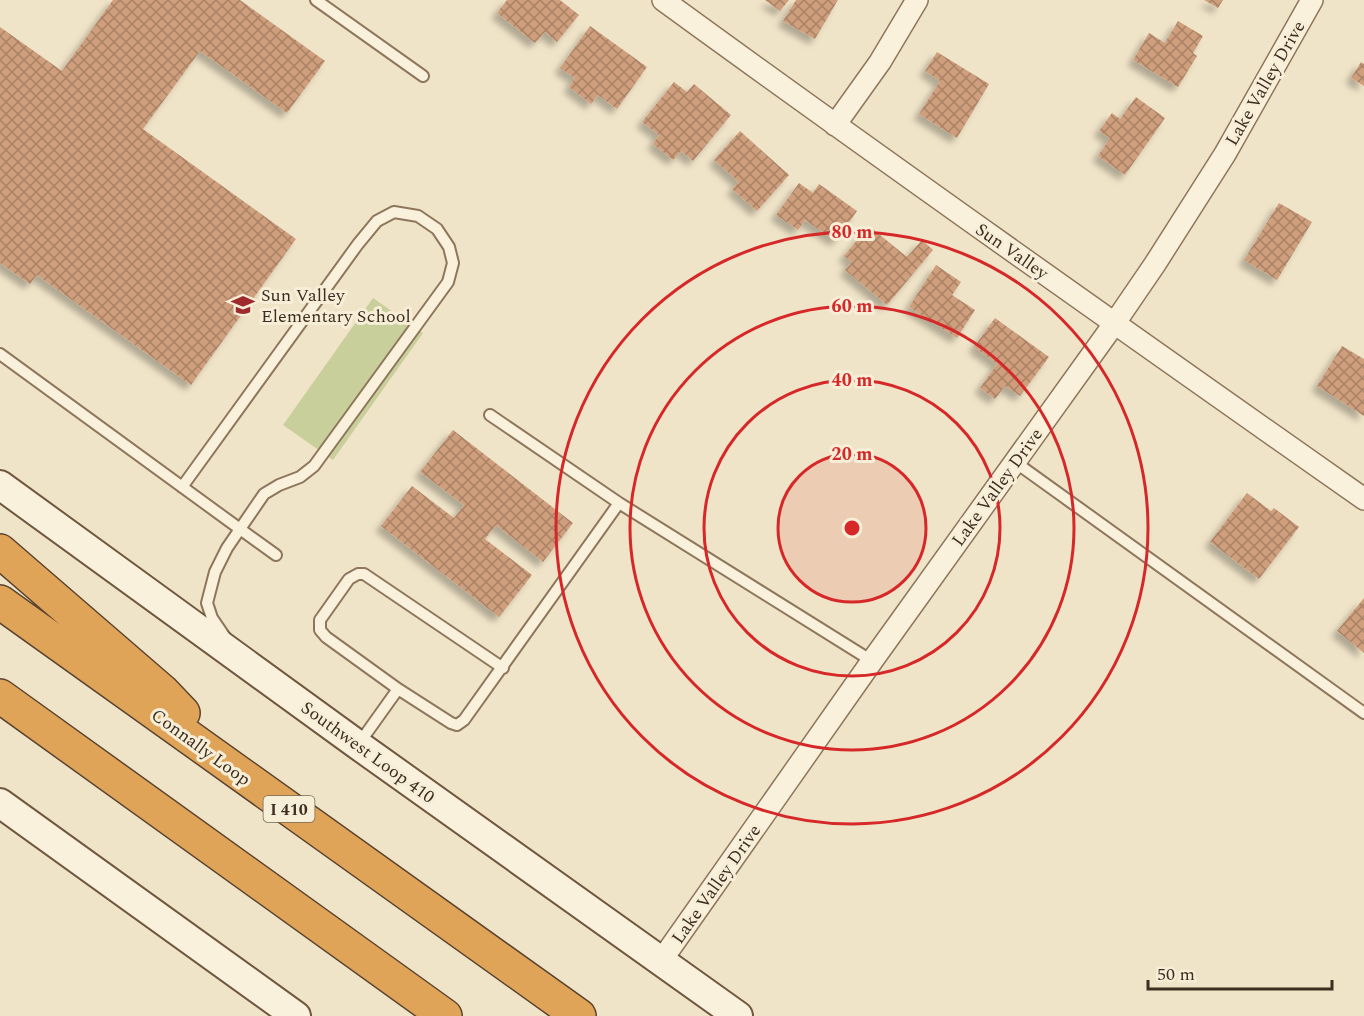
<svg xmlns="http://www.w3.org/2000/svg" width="1364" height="1016" font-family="Spectral,serif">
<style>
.park{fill:#c9cf9b}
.building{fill:url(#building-cross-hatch);filter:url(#shadow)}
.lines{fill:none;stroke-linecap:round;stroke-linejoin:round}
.service-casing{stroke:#8d765c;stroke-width:14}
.minor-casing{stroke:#8d765c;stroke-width:24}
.secondary-casing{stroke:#6f573f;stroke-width:32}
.motorway-casing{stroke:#5b4430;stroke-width:36}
.service{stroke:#faf1dc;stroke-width:10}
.minor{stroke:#faf1dc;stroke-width:21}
.secondary{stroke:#faf1dc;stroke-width:28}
.motorway{stroke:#e0a458;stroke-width:33}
.ring{fill:none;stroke:#d62828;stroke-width:3}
.labels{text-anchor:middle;stroke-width:6;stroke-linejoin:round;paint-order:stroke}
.shield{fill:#f7eed8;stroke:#756857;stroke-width:1.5}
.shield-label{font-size:16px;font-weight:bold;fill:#3d2e20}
.street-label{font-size:18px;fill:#3d2e20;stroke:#f7eed8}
.poi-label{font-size:18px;fill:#3d2e20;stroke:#f7eed8;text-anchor:start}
.centre{fill:#d62828;stroke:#f7eed8;stroke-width:3}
.ring-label{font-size:18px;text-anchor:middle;font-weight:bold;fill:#d62828;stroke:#f7eed8;stroke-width:6;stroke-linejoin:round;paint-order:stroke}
</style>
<defs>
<pattern id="building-cross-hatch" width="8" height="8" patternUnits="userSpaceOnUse" patternTransform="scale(1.5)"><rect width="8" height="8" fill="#cf9f7d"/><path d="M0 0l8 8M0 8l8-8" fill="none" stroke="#a98266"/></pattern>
<filter id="shadow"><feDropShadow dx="-5.5" dy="5.5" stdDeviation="3" flood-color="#0004"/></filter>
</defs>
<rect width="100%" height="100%" fill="#f0e4c8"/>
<path class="park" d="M373,298l50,35 -90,127 -50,-35z"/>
<path class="building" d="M113,0h127l85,61 -38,52 -87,-62 -57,78 153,110 -105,146 -154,-110 -7,9 -30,-21v-236l62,44z
M507,0h53l19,15 -22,27 -12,-10 -10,11 -38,-30z
M765,0h24l-9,11z
M796,0h42l-23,39 -32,-18z
M1204,0h19l-5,8z
M1178,21l25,15 -10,17 4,3 -19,31 -45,-27 16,-27 16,10z
M590,26l57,41 -30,42 -19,-14 -7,9 -22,-17 6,-9 -15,-10z
M937,52l52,32 -32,54 -38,-24 21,-33 -15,-10z
M1361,62l3,2v22l-13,-8z
M674,82l13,10 7,-8 37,31 -38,46 -12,-10 -8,9 -20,-16 6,-9 -17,-13z
M1136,97l29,21 -40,57 -27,-19 12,-18 -11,-7 13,-18 8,6z
M740,131l49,44 -32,36 -25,-22 7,-7 -25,-22z
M799,183l14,10 6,-9 38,27 -21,30 -31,-21 -7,10 -22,-15z
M1279,203l33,19 -35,58 -33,-20z
M869,226l38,31 15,-17 11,10 -46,55 -42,-35 7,-8 -8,-6z
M936,265l25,17 -9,13 23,15 -18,28 -48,-31z
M995,318l54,39 -29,39 -15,-10 -10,13 -15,-11 17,-24 -23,-17z
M1342,346l22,13v57l-47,-30z
M453,430l120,93 -30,39 -47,-37 -11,14 47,36 -33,42 -118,-91 31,-40 42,32 10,-13 -44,-33z
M1247,493l24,18 3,-3 25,19 -40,52 -49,-37z
M1364,598v55l-27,-22z"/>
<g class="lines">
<g class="service-casing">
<path id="service" d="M316,0l107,76
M0,354l240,175 -13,19 -12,24 -8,31 5,15 13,19
M490,415l129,88 253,158
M1015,462l349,251
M182,487l176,-243 19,-23 17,-9 24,4 19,13 12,18 4,16 -5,19 -134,184 -14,11 -21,8 -15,9 -24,35 36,26
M398,689l-72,-52 -6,-7v-10l29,-41 9,-5h6l139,94
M358,745l40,-56 53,34 6,2 7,-5 155,-217"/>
</g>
<g class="minor-casing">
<path id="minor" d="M663,0c232,169 466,334 701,499
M835,125l45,-63 37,-62
M661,961l211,-300 242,-337 41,-60 70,-110 87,-154"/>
</g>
<g class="secondary-casing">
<path id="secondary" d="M0,485l358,260 380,271
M0,803l296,213"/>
</g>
<g class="motorway-casing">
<path id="motorway" d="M0,551l162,140 21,22
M0,602l579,414
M0,696l445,320"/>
</g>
<use href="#service" class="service"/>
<use href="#minor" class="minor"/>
<use href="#secondary" class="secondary"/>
<use href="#motorway" class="motorway"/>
</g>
<circle cx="852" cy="528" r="74" fill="#d62828" fill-opacity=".12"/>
<g class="ring">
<circle cx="852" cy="528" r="74"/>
<circle cx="852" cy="528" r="148"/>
<circle cx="852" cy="528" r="222"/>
<circle cx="852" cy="528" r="296"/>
</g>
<defs>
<g id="school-bare" transform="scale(1.8)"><path d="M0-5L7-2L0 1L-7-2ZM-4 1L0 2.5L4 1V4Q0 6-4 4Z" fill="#9e2a2b" stroke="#f7eed8" stroke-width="2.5" paint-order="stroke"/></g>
</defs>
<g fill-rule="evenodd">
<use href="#school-bare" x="243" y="305"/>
</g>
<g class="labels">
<rect class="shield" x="263.5" y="796" width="51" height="26" rx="4.5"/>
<g class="shield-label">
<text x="289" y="815">I 410</text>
</g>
<g class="street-label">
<text transform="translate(1265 83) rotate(-60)" y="6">Lake Valley Drive</text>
<text transform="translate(1012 251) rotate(35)" y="6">Sun Valley</text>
<text transform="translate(997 487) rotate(-54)" y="6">Lake Valley Drive</text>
<text transform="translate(201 747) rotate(36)" y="6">Connally Loop</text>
<text transform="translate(368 752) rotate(36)" y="6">Southwest Loop 410</text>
<text transform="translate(716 884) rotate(-55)" y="6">Lake Valley Drive</text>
</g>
<g class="poi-label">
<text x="261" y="301">Sun Valley<tspan x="261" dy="21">Elementary School</tspan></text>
</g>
</g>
<circle cx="852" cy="528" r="9" class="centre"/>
<g class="ring-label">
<text x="852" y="238">80 m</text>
<text x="852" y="312">60 m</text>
<text x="852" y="386">40 m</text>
<text x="852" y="460">20 m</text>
</g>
<path d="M1148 980v9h184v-9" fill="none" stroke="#3d2e20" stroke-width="3"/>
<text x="1157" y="980" font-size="18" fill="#3d2e20" stroke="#f7eed8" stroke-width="4.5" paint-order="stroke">50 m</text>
</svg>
